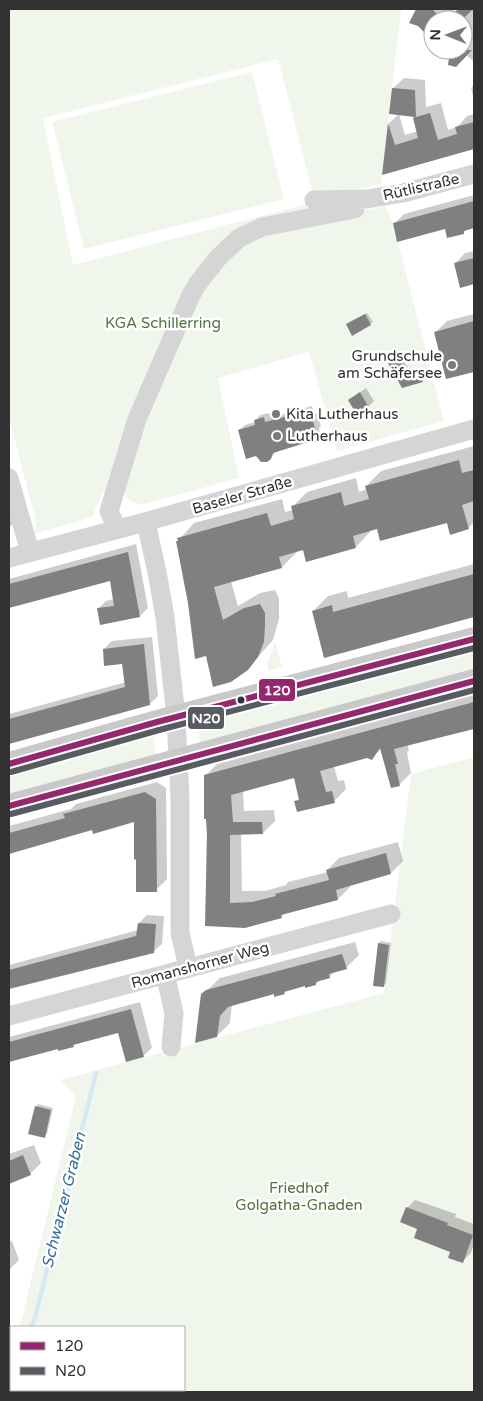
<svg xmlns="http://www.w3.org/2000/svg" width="483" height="1401" font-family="'Varela Round',sans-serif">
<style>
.green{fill:#f1f6ed}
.shadow{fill:#0003;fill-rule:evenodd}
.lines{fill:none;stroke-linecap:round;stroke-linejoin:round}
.stream{stroke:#d9e9f4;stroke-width:4.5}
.building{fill:#808080}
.minor{stroke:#d5d5d5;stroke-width:19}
.major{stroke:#c9c9c9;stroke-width:24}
.bus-1-casing{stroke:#fff;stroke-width:10}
.bus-2-casing{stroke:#fff;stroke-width:10}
.bus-1{stroke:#95276e;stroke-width:6}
.bus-2{stroke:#595b62;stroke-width:6}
.poi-dot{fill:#797979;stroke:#fff;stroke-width:2}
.bus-dot{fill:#313131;stroke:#fff;stroke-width:2}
.labels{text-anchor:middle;stroke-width:5;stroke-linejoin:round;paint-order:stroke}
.street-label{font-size:15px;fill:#313131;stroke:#fff}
.park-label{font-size:15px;fill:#517239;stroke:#fff}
.poi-label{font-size:15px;fill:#313131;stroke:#fff;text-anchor:start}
.water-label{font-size:16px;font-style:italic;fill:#36709c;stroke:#fff}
.line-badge{stroke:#fff;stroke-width:2}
.badge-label{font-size:14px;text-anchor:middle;font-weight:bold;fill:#fff}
</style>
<rect width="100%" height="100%" fill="#fff"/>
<path class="green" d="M9,9h392l-20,175 -67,14 -36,-139 -235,59 30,147 242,-63 4,18 66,-14 8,17 51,198 -107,30 -28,-99 -91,26 21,100 -98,27c-15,-4 -16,-12 -27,-19l-11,6 -11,25 -57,17 1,-13 -27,-103z
M252,72l32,127 -200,50 -32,-127z
M275,642l7,25 -13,4 -2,-7z
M474,649v21l-274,75 -2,-21z
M154,736l2,21 -147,40v-21z
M474,757v635h-465v-46l2,-6v50h173v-63h-166l4,-9 54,-222 -16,-16 324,-87 27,-219z"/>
<path class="shadow" d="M417,9h36l3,3 4,-3h14v50l-1,2 -7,-6 -14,-5h11v-30h-30v19l-14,-14 -8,-3z
M404,78l21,2 1,27 15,-4 7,27 9,-3 10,-11 7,-2v35l-90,25 5,-51 10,-9 -6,-26zM399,114l17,2 -2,2 4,13 -13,4z
M474,85v15l-3,-12z
M474,195v32l-7,2 -3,3 -18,-4 -52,-4 10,-10z
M474,251v32l-13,3 -6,-22 10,-11z
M367,313l6,9 -20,12 -3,-12z
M474,314v56l-27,7 -11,-45 11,-11z
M400,356l11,16 11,-4 3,10 -3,2 -33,-17z
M366,388l8,13 -6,6 -19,-7z
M312,406l2,7h3l4,13 -2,2 1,6 -5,5 -38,11 -6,8 -32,-28 6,-5 10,-3 5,-7 9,-2 2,5z
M474,446v76l-6,6 -20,-7 -71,7 -7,2v2l-14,15 -52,1 -8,2 1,2 -15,15 -51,14 7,25 22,-13 15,-3 4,8v21l-6,21 -26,29 -40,-15 -18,-51 -12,-61 17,-19 88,-24 3,13 8,-2 -1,-3 15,-15 49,-14 3,14 8,-3 -1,-3 15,-15z
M9,508l4,16 -4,4z
M136,544l12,64 -8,8 -42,-7 8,-8 8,-2 -3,-20 -102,28v-28z
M474,564v52l-149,41 -12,-46 15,-15 19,-5 1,7z
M152,637l6,59 -8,8 -141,38v-28l117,-32 -3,-20 -19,-13 8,-8z
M474,694v34l-54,14 -13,2 2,6 -2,3 4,20 -12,12 -17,-37 -11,10 -4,-2 -33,10 4,15 6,-1 2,9 -12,12 -38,1 4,-4 -5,-22 -52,15 1,20 30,-1 1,11 -12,12h-22l1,58h23l21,-6 2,-3 40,-10 -1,-2 12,-12 59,-16 5,19 -12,12 -42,12 1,2 -12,12 -52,13 -5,5 -75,8 1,-107 -2,-42 12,-12z
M157,782l9,6 1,91 -11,11 -21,-70 -43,8 -83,24v-26l62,-17 5,-5z
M147,915l17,1 -2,28 -9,8 -144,36v-23l129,-35 1,-7z
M381,941l10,2 -5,40 -2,3 -5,-42z
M355,942l4,13 -13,13 -11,3 -6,6 -9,3 -4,4h-10l-19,5 -3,4h-10l-42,11 -2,19 -13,13 -15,-41 18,-17z
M140,1002l12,46 -9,8 -24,-24 -43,11 -3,3 -15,2 -49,13v-24z
M38,1104l15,4 -6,26 -3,3 -8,-30z
M34,1145l7,18 -11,11 -21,8v-28z
M415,1200l41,14 -1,3 19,7v20l-3,9 -9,9 -10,-11 -33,-23 -12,-20z
M12,1241l7,19 -10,10v-28z"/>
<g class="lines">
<path class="stream" d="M31,1327l4,-9 61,-245
M9,1364l2,-3"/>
</g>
<path class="building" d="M416,9h16l11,11h-10v21l-15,-15 -9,-3z
M458,9h15l-11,11h-15z
M450,50h22l-16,17 -8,-2z
M392,88l23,2 1,27 14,-4 8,27 19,-6 -2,-7 19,-5v27l-92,26 6,-52 7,22 23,-7 -5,-20 2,-1 -26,-3z
M474,201v27l-10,3v3l-17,4 -2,-9 -48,13 -4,-19z
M474,258v26l-14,4 -6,-25z
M365,314l6,11 -19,11 -6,-12z
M474,321v51l-28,7 -12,-47z
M398,358l10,15 12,-3 3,12 -21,6 -14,-25z
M360,392l9,16 -12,7 -9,-15z
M307,411l2,7 3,-1 4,16h-3l2,7 -42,13 -2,6 -4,3h-6l-5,-6 -10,3 -8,-29 17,-5 -1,-5 10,-3 1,5z
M459,460l3,13 12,-3v31l-12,4 7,24 -19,6 -3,-12 -67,18 -3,-12 -24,7 3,12 -50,14 -3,-12 -24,7 3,11 -68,19 9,33 21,-12 16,-4 5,9v13l-1,16 -6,15 -10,13 -17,12 -18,5 -7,-31 -11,3 -7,-56 -12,-62h2l-1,-3 90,-25 4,13 23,-7 -3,-13 50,-14 3,14 25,-7 -4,-13z
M128,552l12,65 -40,8 -3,-17 17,-2 -4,-25 -101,27v-24z
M474,574v43l-150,41 -12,-47 20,-6 1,7z
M144,644l6,61 -141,39v-25l116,-32 -3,-23 -18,2 -1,-17z
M474,702v27l-80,20 4,15h-3l5,22 -9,2 -11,-40 -8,12 -5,-2 -47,13 6,21 6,-1 3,12 -38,9 -3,-11 5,-1 -5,-22 -63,17 2,27h29l1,12 -33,1v68l22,-1 24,-6 -1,-2 54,-14 -3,-10 60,-17 5,21 -55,16 2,10 -57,15 1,3 -37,10 -40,-2 2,-91 -1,-16h-2v-44z
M145,792l11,7 1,93h-21v-32l-2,-1v-37l-41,12 -1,-4 -83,24v-21l56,-15 -2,-4z
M138,923l18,1 -2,29 -145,36v-19l127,-34z
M378,943l11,2 -5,42 -11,-1z
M342,954l5,15 -18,5 1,4 -14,4v3l-11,3v-2l-21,6 1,2 -11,3v-3l-46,13 -8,9 -3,21 -22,6 6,-49 5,-4z
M131,1009l13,48 -18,5 -8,-29 -45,12 1,2 -16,4v-2l-49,13v-20z
M35,1106l16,4 -6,28 -17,-4z
M23,1155l8,20 -22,9v-23z
M406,1207l42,16 -1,2 26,10 -10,28 -15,-5 2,-6 -36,-14 3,-9 -17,-7z"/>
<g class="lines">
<path class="minor" d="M314,200l53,-1 36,-6 71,-19
M9,478l21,74
M146,522l11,50 8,45 11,100 4,81v135l8,34
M117,529l-8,-18 28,-92 54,-124 7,-12 20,-25 21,-20 23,-11 93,-18
M9,558l125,-33 340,-96
M165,974l9,39 -3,34
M9,1016l382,-102"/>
<path class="major" d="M9,764l148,-42 317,-83
M9,806l465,-125"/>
<g class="bus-1-casing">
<path id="bus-1" d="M9,764l148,-42 317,-83
M9,806l465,-125"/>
</g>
<g class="bus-2-casing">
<path id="bus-2" d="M11,772l148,-42 315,-82
M11,814l463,-124"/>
</g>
<use href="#bus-1" class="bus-1"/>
<use href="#bus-2" class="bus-2"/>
</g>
<g class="poi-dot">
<circle cx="452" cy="365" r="5"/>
<circle cx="276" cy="414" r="5"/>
<circle cx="277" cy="436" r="5"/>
</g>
<circle class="bus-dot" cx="241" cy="700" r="4.5"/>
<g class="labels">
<g class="street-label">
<text transform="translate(421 187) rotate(-13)" y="5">Rütlistraße</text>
<text transform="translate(242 495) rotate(-16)" y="5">Baseler Straße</text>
<text transform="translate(200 965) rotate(-15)" y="5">Romanshorner Weg</text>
</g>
<g class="park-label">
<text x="163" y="328">KGA Schillerring</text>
<text x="299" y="1193">Friedhof<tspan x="299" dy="17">Golgatha-Gnaden</tspan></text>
</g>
<g class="poi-label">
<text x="442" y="361" text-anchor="end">Grundschule<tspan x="442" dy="17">am Schäfersee</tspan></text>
<text x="286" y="419">Kita Lutherhaus</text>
<text x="287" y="441">Lutherhaus</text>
</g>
<g class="water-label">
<text transform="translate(63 1200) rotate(-76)" y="6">Schwarzer Graben</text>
</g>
</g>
<g class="line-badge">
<rect x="258" y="678" width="38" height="24" rx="5" fill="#95276e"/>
<rect x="187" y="706" width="38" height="24" rx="5" fill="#595b62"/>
</g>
<g class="badge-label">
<text x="277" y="695">120</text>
<text x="206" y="723">N20</text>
</g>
<rect width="483" height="1401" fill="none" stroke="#313131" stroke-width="20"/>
<rect x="10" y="1326" width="175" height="65" fill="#ffffff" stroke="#adadad"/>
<rect x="20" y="1342" width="25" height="8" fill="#95276e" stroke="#adadad"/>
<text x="55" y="1351" font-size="15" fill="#313131">120</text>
<rect x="20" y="1367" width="25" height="8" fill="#595b62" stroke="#adadad"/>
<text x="55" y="1376" font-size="15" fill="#313131">N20</text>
<g transform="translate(448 35) rotate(271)"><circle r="24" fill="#ffffff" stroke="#adadad"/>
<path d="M0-4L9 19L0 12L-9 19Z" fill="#797979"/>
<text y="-8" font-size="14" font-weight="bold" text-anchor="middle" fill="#313131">N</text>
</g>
</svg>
